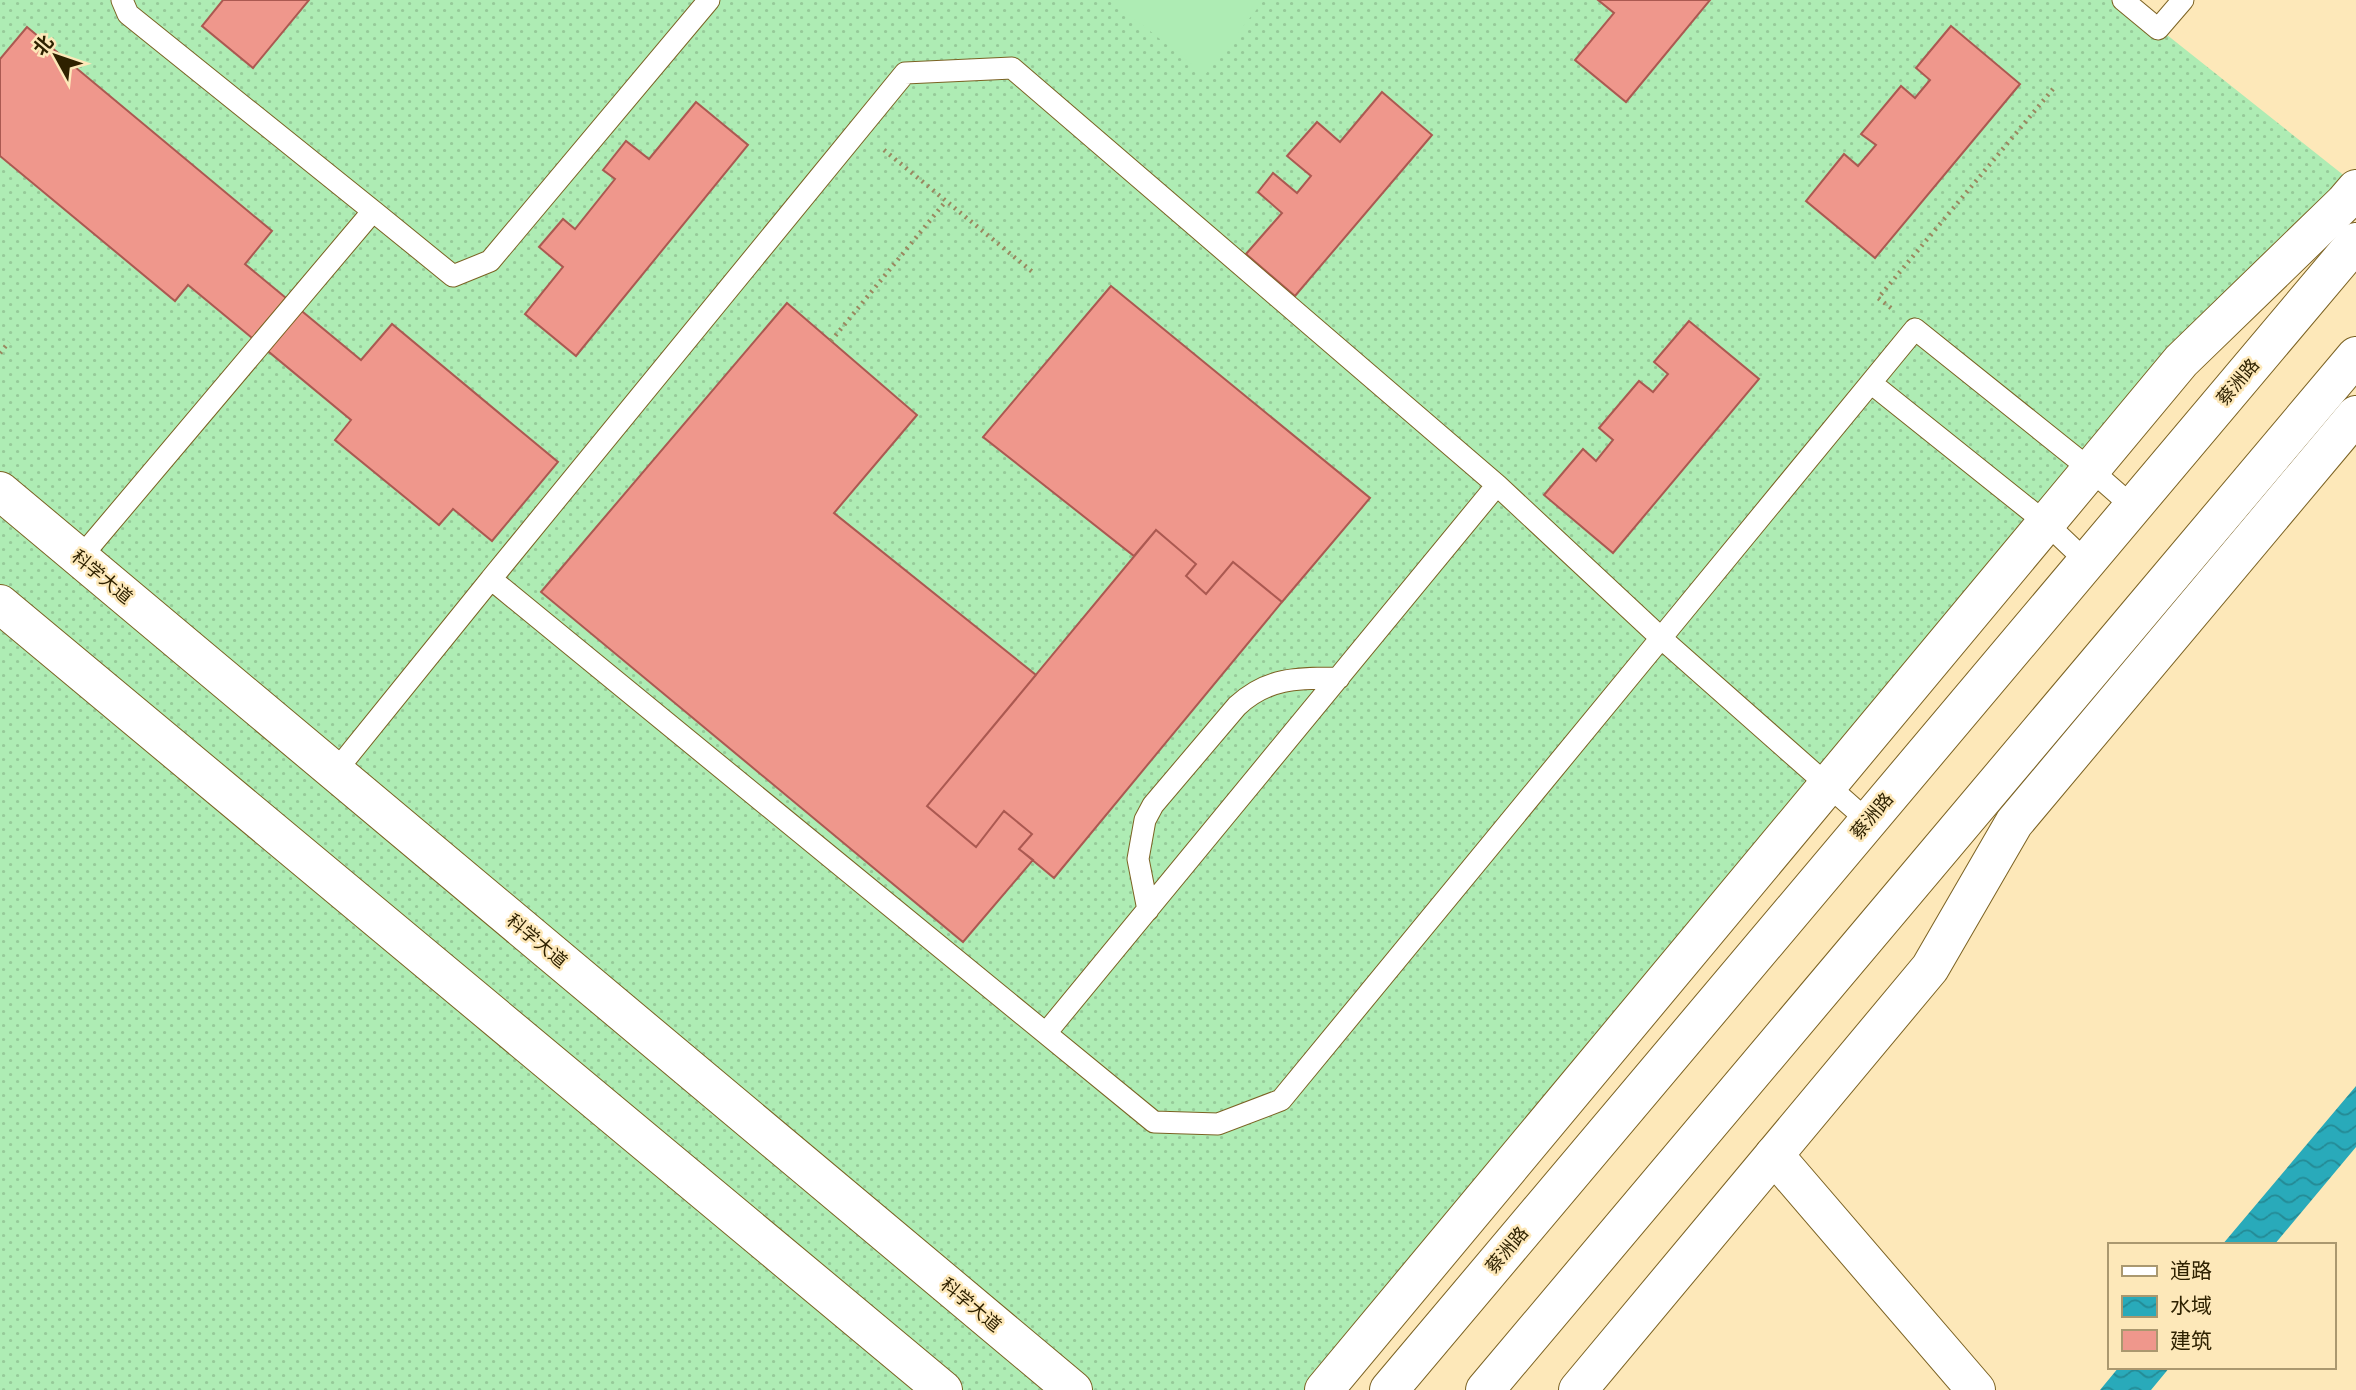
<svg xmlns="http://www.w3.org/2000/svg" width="2356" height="1390" font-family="Poppins,'Noto Sans SC',sans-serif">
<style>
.grass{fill:url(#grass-dots)}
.pitch{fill:#aeecb4}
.water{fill:url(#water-waves)}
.building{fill:#ef978c;stroke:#ab5951;stroke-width:2}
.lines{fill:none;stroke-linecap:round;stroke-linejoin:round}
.service-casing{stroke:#7b6223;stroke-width:23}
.minor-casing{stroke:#7b6223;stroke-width:40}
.tertiary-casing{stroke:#7b6223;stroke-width:40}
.secondary-casing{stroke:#7b6223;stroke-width:40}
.path{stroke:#998860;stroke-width:4.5;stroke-dasharray:2 5;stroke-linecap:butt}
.service{stroke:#fff;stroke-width:21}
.minor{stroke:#fff;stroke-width:38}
.tertiary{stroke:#fff;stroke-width:38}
.secondary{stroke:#fff;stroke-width:38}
.labels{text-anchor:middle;stroke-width:5;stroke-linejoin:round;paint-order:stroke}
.street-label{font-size:18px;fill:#2e2100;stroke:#fde8b9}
</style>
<defs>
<pattern id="grass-dots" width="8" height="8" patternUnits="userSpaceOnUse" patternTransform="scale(1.75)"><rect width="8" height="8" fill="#aeecb4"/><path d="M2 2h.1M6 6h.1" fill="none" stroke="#96ca99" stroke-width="1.8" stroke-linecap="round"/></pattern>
<pattern id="water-waves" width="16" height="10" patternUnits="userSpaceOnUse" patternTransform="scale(1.75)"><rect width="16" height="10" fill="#29aaba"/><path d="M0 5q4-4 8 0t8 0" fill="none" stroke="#248a95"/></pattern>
</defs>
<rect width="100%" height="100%" fill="#fde8b9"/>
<path class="grass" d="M0,0h2123l233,185 -175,176 -851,1021 -20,-15 27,23h-1337z"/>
<path class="pitch" d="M1119,0h145l-59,75 -89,-71z"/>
<path class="water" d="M2356,1086v61l-82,98h-52z
M2119,1367h51l-19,23h-51z"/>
<path class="building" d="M223,0h86l-56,68 -51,-42z
M1598,0h112l-84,102 -51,-42 39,-47z
M1951,26l69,58 -145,174 -69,-57 38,-47 14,12 18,-21 -15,-11 40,-48 14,12 15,-18 -14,-12z
M27,27l245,204 -27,33 116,96 31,-36 166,138 -66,79 -39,-32 -14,16 -104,-85 16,-20 -163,-135 -13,16 -175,-145v-97z
M1382,92l50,43 -137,161 -49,-42 36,-41 -24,-21 15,-19 24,20 14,-17 -24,-20 30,-34 23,20z
M696,102l52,43 -172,211 -51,-42 38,-47 -24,-20 24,-28 12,10 40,-50 -12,-9 23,-29 23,18z
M1111,286l259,212 -88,104 -49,-40 -27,32 -20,-18 10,-12 -40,-34 -22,26 -151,-119z
M787,303l130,112 -83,98 202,162 -109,131 49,41 28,-36 28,23 -13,15 14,11 -70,82 -422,-350z
M1689,321l70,58 -146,174 -69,-58 39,-46 13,12 17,-21 -14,-12 40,-47 14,11 15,-18 -14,-12z
M1156,530l40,34 -10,12 20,18 27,-32 49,40 -228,276 -35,-29 13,-15 -28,-23 -28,36 -49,-41z"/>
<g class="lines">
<g class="service-casing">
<path id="service" d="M122,0l6,14 245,197
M2123,0l35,29 25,-29
M1871,383l175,140 41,39
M1497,485l164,153 254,-309 176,141 42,37
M80,558l293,-347 80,65 37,-15 219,-261
M335,772l156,-193
M1148,910l-10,-51 7,-39 8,-15 84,-99c31,-29 62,-28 102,-28
M1046,1033l451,-548 -485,-417 -107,5 -414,506 663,543 64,2 63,-24 380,-462 207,183"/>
</g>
<g class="minor-casing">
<path id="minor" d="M1774,1155l202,235"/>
</g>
<g class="tertiary-casing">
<path id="tertiary" d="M1324,1390l857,-1029 163,-158 12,-14
M1578,1390l352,-422 84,-145 342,-408"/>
</g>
<g class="secondary-casing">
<path id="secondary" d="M0,491l1073,899
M0,604l943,786
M1389,1390l967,-1148
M1485,1390l871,-1034"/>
</g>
<path class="path" d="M884,150l151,124
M1891,308l-13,-10 175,-209
M831,341l115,-140
M0,353l9,-11"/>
<use href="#service" class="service"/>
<use href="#minor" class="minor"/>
<use href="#tertiary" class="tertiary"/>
<use href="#secondary" class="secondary"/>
</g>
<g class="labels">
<g class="street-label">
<text transform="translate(2238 382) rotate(-50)" y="6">蔡洲路</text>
<text transform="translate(102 577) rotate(40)" y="6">科学大道</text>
<text transform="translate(1872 816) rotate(-50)" y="6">蔡洲路</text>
<text transform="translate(537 941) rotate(40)" y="6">科学大道</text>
<text transform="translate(1507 1250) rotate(-50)" y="6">蔡洲路</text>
<text transform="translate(971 1305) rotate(40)" y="6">科学大道</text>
</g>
</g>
<rect x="2108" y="1243" width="228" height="126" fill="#fde8b9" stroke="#aa986f" stroke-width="2"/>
<rect x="2122" y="1266" width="35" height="10" fill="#ffffff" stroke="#aa986f" stroke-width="2"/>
<text x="2170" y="1278" font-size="21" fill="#2e2100">道路</text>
<rect x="2122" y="1296" width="35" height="21" fill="url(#water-waves)" stroke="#aa986f" stroke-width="2"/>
<text x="2170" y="1313" font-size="21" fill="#2e2100">水域</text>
<rect x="2122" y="1330" width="35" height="21" fill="#ef978c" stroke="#aa986f" stroke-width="2"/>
<text x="2170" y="1348" font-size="21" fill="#2e2100">建筑</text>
<g transform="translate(56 56) rotate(310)" stroke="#fde8b9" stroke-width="5" paint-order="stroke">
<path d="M0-5L12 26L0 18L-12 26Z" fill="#2e2100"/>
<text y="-10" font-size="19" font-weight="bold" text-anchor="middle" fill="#2e2100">北</text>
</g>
</svg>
